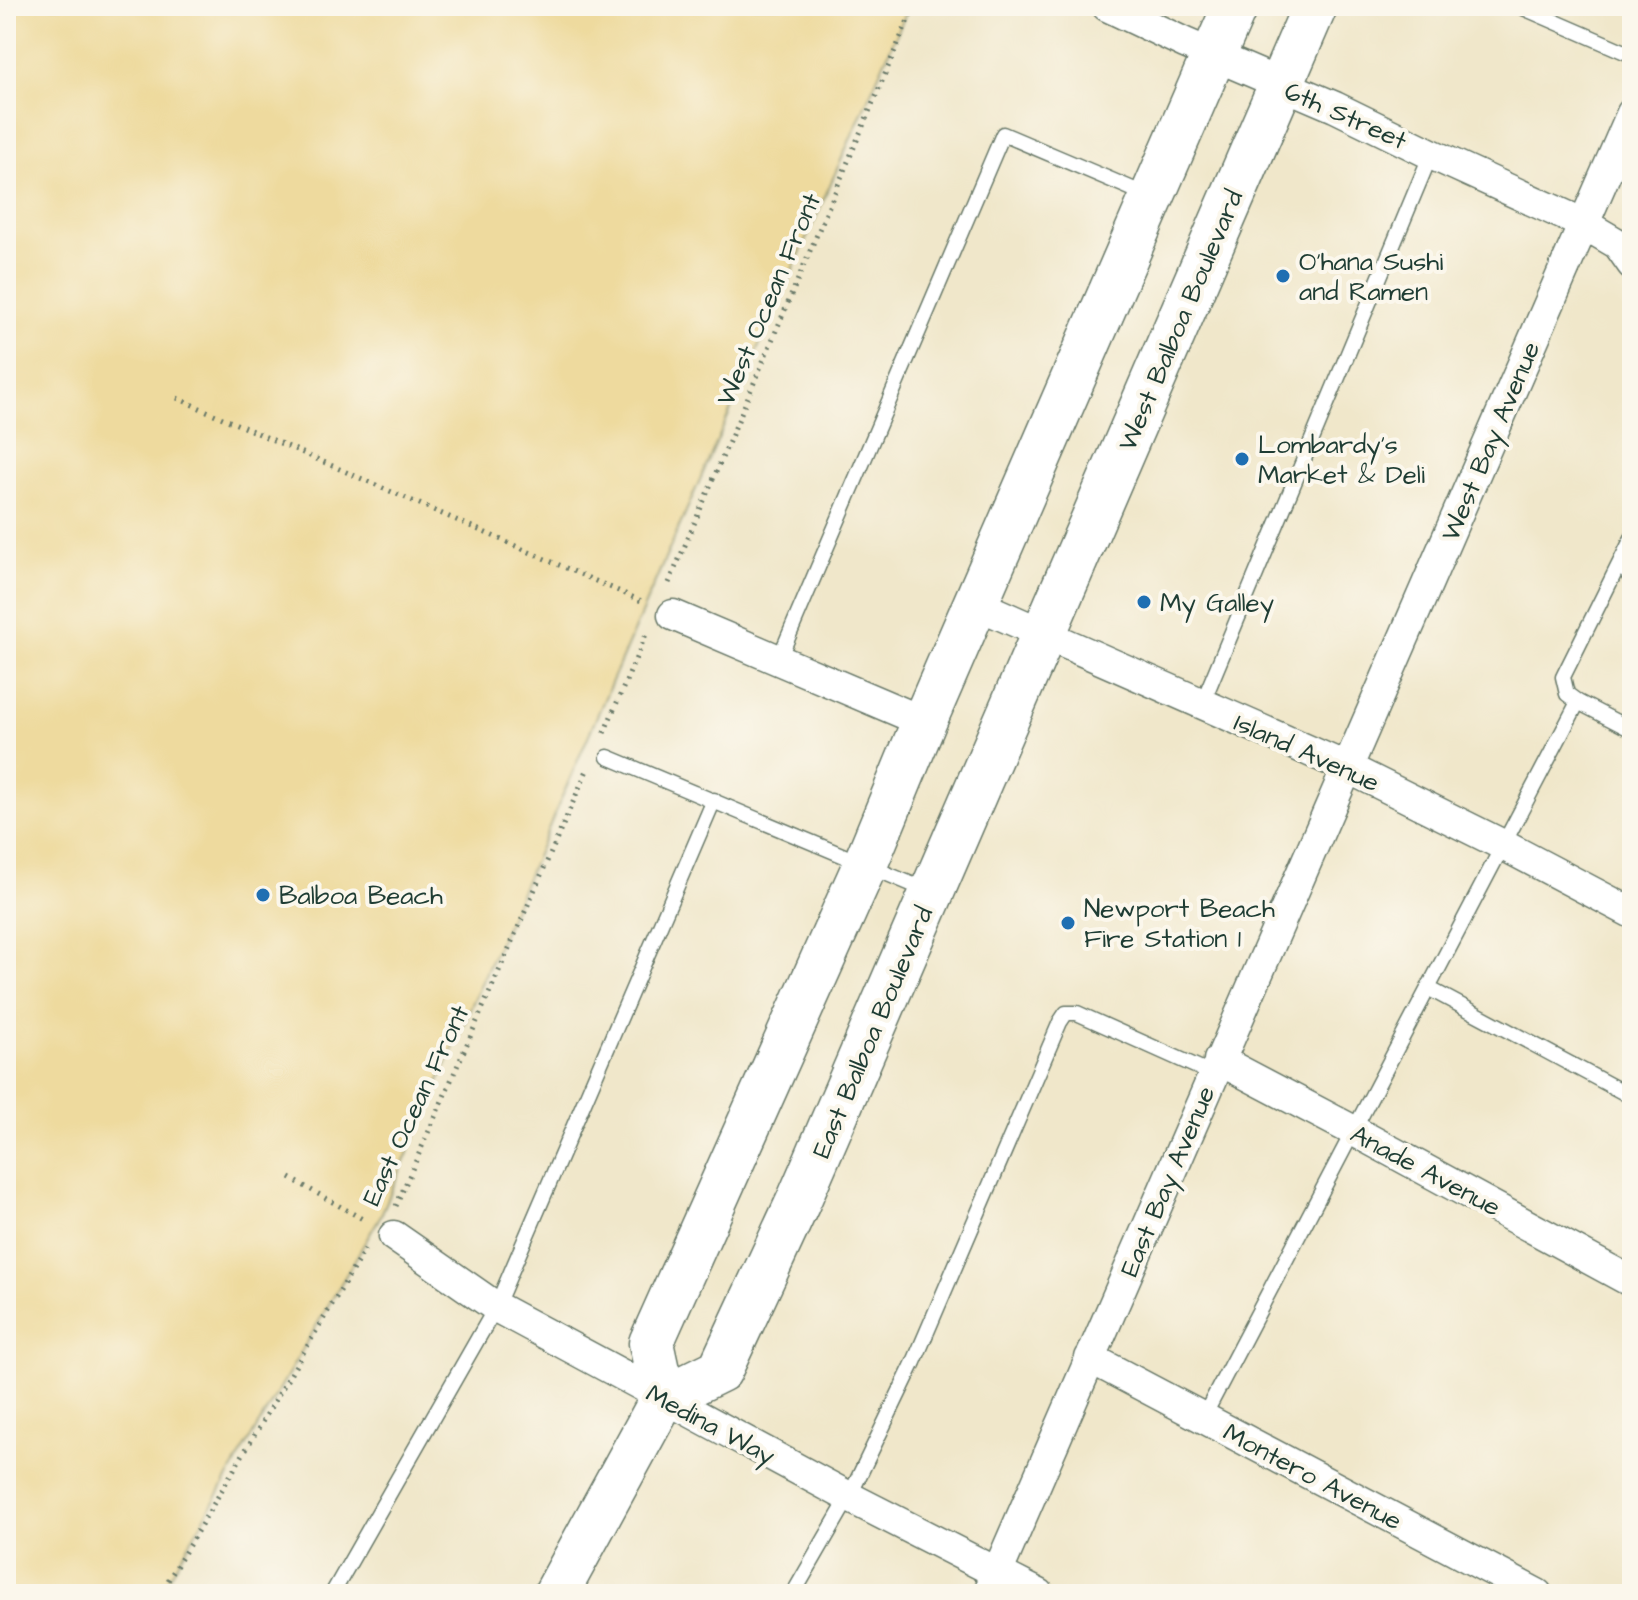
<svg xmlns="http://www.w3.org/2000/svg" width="1638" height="1600" font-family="'Architects Daughter',sans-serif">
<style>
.sand{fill:#eeda9e;stroke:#868c69;stroke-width:2}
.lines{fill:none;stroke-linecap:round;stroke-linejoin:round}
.lane-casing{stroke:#687868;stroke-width:17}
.street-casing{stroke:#687868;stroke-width:33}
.primary-casing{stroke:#687868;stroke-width:47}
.path{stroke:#687868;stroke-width:5;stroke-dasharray:2 6;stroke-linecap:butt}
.lane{stroke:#fff;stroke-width:14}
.street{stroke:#fff;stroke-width:30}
.primary{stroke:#fff;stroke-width:44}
.poi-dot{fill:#1f6fb2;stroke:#fbf7ec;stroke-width:3}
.labels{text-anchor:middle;stroke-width:8;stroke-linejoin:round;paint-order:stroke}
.street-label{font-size:26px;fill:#1f3d34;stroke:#fbf7ec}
.poi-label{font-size:26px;fill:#1f3d34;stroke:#fbf7ec;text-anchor:start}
</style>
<rect width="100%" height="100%" fill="#fbf7ec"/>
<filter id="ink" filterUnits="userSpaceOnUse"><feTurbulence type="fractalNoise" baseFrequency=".0125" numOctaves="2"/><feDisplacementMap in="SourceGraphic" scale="16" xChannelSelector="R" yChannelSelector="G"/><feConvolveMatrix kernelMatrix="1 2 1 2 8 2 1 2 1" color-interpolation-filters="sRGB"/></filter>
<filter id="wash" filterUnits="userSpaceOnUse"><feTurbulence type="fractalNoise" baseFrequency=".006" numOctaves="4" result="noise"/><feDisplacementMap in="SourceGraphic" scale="32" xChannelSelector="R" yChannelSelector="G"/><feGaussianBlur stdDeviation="1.8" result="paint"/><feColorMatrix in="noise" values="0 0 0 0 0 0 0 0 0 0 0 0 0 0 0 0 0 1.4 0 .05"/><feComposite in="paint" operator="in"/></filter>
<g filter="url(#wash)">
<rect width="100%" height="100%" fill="#f0e7ca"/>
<path class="sand" d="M6,6h903l-251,569 -277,640 -221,379h-154z"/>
</g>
<g filter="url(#ink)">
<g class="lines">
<g class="lane-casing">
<path id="lane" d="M1519,6l113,49
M1632,538l-69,139 4,17 11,8 54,28
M1620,562l12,18
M778,661l225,-527 146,62
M1202,704l229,-550
M608,757l320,134
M1428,988l204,109
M1203,1418l375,-716
M332,1594l164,-287 218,-507
M793,1594l56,-97 65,-135 146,-340 6,-9h11l136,61"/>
</g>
<g class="street-casing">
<path id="street" d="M1107,6l78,37 150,64 96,47 153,70 34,20 14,20
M976,604l372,164 155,77 129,68
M673,615l251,107
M1219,1060l135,71 278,151
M394,1236l102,71 353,190 190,97
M1090,1358l447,236
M988,1594l644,-1481"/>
</g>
<g class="primary-casing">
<path id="primary" d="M663,1398l-12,-55 214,-478 59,-143 311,-716
M556,1594l107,-196 57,-28 78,-168 517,-1196"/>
</g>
<path class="path" d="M177,398l469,205
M669,583l245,-577
M604,733l43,-101
M290,1178l76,43
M396,1206l192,-438
M160,1594l205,-345"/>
<use href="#lane" class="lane"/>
<use href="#street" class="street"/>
<use href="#primary" class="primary"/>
</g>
</g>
<g class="poi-dot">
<circle cx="1283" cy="276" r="8"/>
<circle cx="1242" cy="459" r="8"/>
<circle cx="1144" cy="602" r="8"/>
<circle cx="263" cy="895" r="8"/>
<circle cx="1068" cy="923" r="8"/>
</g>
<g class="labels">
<g class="street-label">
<text transform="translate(1346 115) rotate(24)" y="9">6th Street</text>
<text transform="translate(768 299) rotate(-67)" y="9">West Ocean Front</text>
<text transform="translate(1180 320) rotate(-67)" y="9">West Balboa Boulevard</text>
<text transform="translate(1490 441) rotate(-67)" y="9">West Bay Avenue</text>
<text transform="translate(1307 752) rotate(24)" y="9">Island Avenue</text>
<text transform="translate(872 1032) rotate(-67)" y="9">East Balboa Boulevard</text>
<text transform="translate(415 1105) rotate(-65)" y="9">East Ocean Front</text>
<text transform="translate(1426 1170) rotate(28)" y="9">Anade Avenue</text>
<text transform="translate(1167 1181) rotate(-67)" y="9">East Bay Avenue</text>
<text transform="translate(711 1424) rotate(28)" y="9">Medina Way</text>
<text transform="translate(1313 1476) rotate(28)" y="9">Montero Avenue</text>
</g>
<g class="poi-label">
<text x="1299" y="270">O'hana Sushi<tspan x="1299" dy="30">and Ramen</tspan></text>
<text x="1258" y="453">Lombardy's<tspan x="1258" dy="30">Market &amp; Deli</tspan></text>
<text x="1160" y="611">My Galley</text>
<text x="279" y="904">Balboa Beach</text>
<text x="1084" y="917">Newport Beach<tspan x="1084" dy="30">Fire Station 1</tspan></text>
</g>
</g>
<rect width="1638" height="1600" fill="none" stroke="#fbf7ec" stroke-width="32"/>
</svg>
